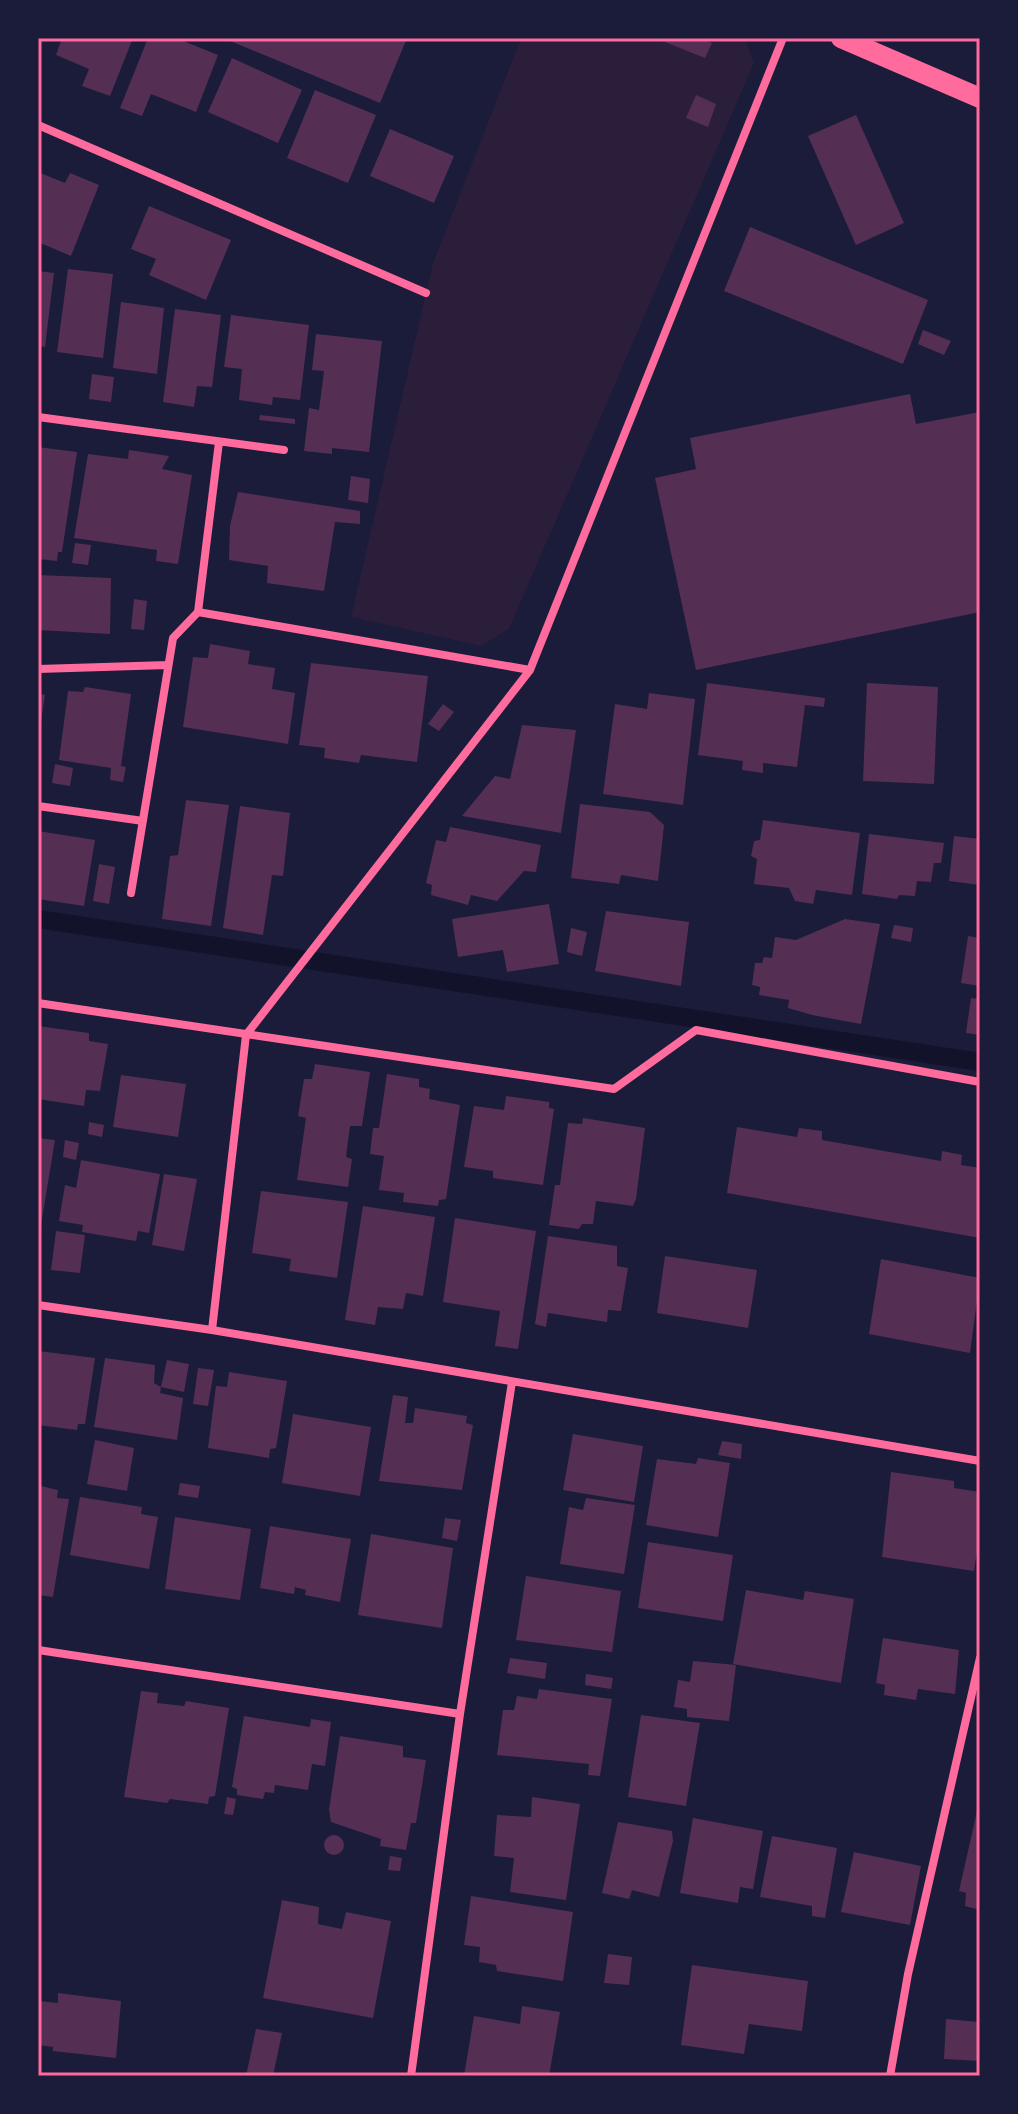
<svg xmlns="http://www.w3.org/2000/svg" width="1018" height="2114" font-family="'Varela Round',sans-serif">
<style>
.green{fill:#2a1e3b}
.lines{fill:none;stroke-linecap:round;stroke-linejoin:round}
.stream{stroke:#12122b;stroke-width:18}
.building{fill:#542f53}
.minor{stroke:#ff6b9d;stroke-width:8}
.primary{stroke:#ff6b9d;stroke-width:20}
.neatline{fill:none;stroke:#ff6b9d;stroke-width:3}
</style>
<rect width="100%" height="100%" fill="#1b1b3a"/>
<path class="green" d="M521,38h224l9,25 -245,566 -28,17 -130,-29 82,-354z"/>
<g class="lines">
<path class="stream" d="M38,919l942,143"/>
</g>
<path class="building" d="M62,38h71l-23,58 -28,-10 7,-17 -33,-14z
M148,38h28l42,17 -22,57 -45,-18 -9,22 -22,-8z
M223,38h184l-27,65z
M655,38h44l13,5 -7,15z
M232,58l70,32 -24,53 -70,-31z
M315,90l61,25 -28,68 -61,-25z
M696,95l20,9 -8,23 -22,-9z
M856,115l48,108 -48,22 -48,-109z
M390,129l64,27 -20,47 -64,-27z
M38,172l27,11 5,-10 29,12 -28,71 -33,-14z
M149,206l82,34 -25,60 -57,-25 7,-16 -25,-10z
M750,227l178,73 -25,64 -179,-73z
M68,269l45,5 -10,84 -46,-6z
M38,271l16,2 -9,74 -7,-1z
M121,302l43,6 -7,66 -44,-6z
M175,309l46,6 -9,72 -15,-1 -3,21 -31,-5z
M231,315l78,10 -9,75 -27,-3 -1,8 -33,-5 3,-31 -18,-2z
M923,330l28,11 -7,14 -26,-11z
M316,334l66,7 -13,111 -37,-4v6l-28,-3 5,-43 10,2 5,-39 -12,-1z
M92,374l22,3 -3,25 -22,-3z
M910,394l6,30 64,-12v200l-284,58 -41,-192 41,-9 -6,-31z
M260,415l35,4v5l-36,-4z
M38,447l39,5 -15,100h-4l-1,9 -19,-2z
M129,450l40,6 -7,13 30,6 -14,89 -22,-3 1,-11 -83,-12 14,-84 40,5z
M351,476l19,3 -2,24 -20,-3z
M238,492l122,19v13l-25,-2 -11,69 -57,-8 1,-17 -39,-6 1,-34z
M75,543l16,2 -3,20 -16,-2z
M38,575l73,3 -1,56 -72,-4z
M134,599l13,2 -3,29 -13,-1z
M210,644l40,7 -2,13 27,4 -3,21 23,4 -7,51 -105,-17 10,-70 15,1z
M311,663l117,13 -11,86 -56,-7 -2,8 -35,-5 1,-10 -26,-3z
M707,683l118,15 -1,9 -19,-2 -8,62 -34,-4v10l-21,-3 1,-9 -45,-6z
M867,683l71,4 -4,97 -71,-3z
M85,687l46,7 -10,72 5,1 -3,15 -13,-2 1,-12 -52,-8 9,-69 15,1z
M38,693l7,2 -5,33 -2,-1z
M649,693l46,6 -12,106 -80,-11 12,-90 32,5z
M443,704l11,8 -15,19 -11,-7z
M522,725l54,5 -15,103 -99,-17 33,-40 15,3z
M55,764l18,4 -3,18 -18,-3z
M186,800l43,5 -18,121 -49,-7 8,-63 8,-1z
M580,804l70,8 14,13 -6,56 -37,-6 -2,9 -48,-6z
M240,806l50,7 -7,63 -11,-1 -9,60 -40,-7z
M763,820l97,13 -8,62 -36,-5 -3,14 -18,-3 -6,-13 -35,-4 3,-25 -6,-3 3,-15 6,-1z
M450,827l91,18 -5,27 -12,-1 -27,30 -26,-6 -3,10 -37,-10 1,-10 -6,-2 10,-43 10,2z
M38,831l57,9 -11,66 -46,-7z
M869,834l75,9 -3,20h-7l-3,19 -14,-1 -2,15 -16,-1 -2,4 -35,-5z
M954,836l26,3v46l-31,-4z
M99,864l16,3 -6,37 -16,-3z
M549,904l10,60 -52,8 -4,-22 -45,7 -6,-38z
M606,911l83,11 -8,64 -86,-15z
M845,919l35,5 -19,100 -49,-9 -24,-7 1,-8 -30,-5 1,-8 -8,-2 3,-22h7l2,-6 8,1 3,-21 21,3z
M894,925l19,3 -2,14 -20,-4z
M571,928l16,4 -5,24 -15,-4z
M968,936l12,2v48l-19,-3z
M971,998l9,1v36l-14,-2z
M38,1026l51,7v8l19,3 -8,47 -14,-1 -2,16 -46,-7z
M315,1064l55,8 -8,54h-12l-4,31 6,2 -4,28 -51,-7 9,-62 -8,-2 6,-37h8z
M387,1074l32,5v8l11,2 -1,10 31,6 -14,94 -7,1 -1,6 -35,-4 1,-9 -25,-3 5,-34 -14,-2 3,-26h6z
M121,1075l65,9 -8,53 -65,-10z
M506,1096l43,6v6l5,1 -11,76 -50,-7v-7l-29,-4 10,-61 30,4z
M583,1118l62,10 -9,71 -3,7 -37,-5 -3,23h-11l-3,5 -30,-4 6,-40h5l8,-62 14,1z
M89,1122l15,3 -2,12 -14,-3z
M737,1127l60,10 2,-9 23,3v9l119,21 1,-10 20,4 -1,10 19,3v70l-253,-45z
M38,1138l17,2 -14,85h-3z
M65,1140l14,3 -3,17 -13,-3z
M81,1160l79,14 -11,59 -11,-2 -2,10 -54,-9 1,-7 -24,-4 6,-36 11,3z
M164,1174l33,5 -13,72 -32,-6z
M261,1191l87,11 -11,76 -48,-7 2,-12 -39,-6z
M363,1206l72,11 -12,79 -17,-3 -3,16 -25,-2 -3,18 -30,-5z
M455,1218l81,13 -18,118 -23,-3 5,-35 -57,-9z
M56,1231l29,4 -5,38 -29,-3z
M548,1236l69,10v20l11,2 -7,43 -13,-1 -1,12 -59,-9 -2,14 -11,-3z
M665,1256l92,14 -9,58 -91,-15z
M881,1259l99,19 -10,75 -101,-19z
M38,1351l57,7 -10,66h-7l-1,6 -39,-5z
M105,1358l50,7 -1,18 7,4 -1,6 23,5 -6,42 -83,-13z
M167,1360l22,4 -5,28 -23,-5z
M198,1368l16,2 -6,36 -15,-2z
M229,1372l58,9 -11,67 -6,1 -1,9 -61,-10 8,-62 11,1z
M393,1395l15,2 -3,26h8l2,-15 52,8 -1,7 7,2 -11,65 -83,-9z
M293,1414l78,13 -11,69 -78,-13z
M573,1434l70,12 -9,56 -71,-12z
M95,1440l39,8 -7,43 -40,-7z
M722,1441l20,3 -1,15 -23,-4z
M698,1458l32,5 -12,74 -72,-12 11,-66 39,5z
M891,1472l63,9v7l26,4v39l-6,40 -92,-14z
M180,1483l20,3 -2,12 -20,-3z
M41,1486l17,4 -1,8 12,1 -16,98 -15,-2z
M80,1497l62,10 -1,7 17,3 -9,52 -79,-14z
M586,1498l49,7 -11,69 -64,-10 9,-57 14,3z
M175,1517l76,12 -11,71 -75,-11z
M445,1518l16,2 -4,21 -15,-3z
M270,1526l81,13 -11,63 -35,-7 1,-5 -11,-3 -1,7 -34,-6z
M371,1534l82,14 -11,80 -84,-13z
M648,1542l85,13 -10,66 -85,-13z
M526,1576l95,15 -9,61 -96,-12z
M746,1590l57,10 2,-9 49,8 -13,84 -108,-19z
M883,1638l76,12 -4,44 -37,-5 -2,11 -32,-5 1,-10 -9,-2z
M510,1658l37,5 -2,16 -38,-6z
M693,1661l43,4 -7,56 -42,-4v-8l-13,-2 4,-27 12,2z
M586,1674l27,4 -2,11 -26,-4z
M539,1689l73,10 -12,77 -12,-1 1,-11 -92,-9 6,-45h11l3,-14 20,3z
M141,1691l17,2 -1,10 27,3 2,-5 43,7 -14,88 -6,1 -1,7 -38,-5 -3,4 -43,-6z
M641,1715l59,8 -14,83 -58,-9z
M244,1716l66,11 1,-8 20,3 -6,44 -13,-2 -4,26 -33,-5 -1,8 -9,-1 -2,7 -26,-4v-6l-5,-2z
M340,1736l63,10v11l23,3 -10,63h-5l-5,27 -26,-4 1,-7 -50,-17 -2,-12z
M227,1797l9,2 -3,16 -9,-1z
M532,1797l48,7 -14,96 -56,-8 4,-34 -20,-2 3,-41 34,2z
M977,1811h3v99l-15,-4 1,-13 -7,-2z
M693,1818l70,13 -10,58 -13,-2 -2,16 -58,-10z
M618,1822l54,9 1,10 -14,56 -27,-7 -3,9 -27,-6z
M324 1845a10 10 0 1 1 20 0a10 10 0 1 1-20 0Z
M772,1836l65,12 -12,70 -13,-2v-10l-52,-9z
M854,1852l67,14 -11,59 -69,-13z
M390,1856l12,2 -2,13 -12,-1z
M471,1896l102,16 -10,69 -66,-10 -1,-6 -17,-3 1,-15 -16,-2z
M282,1900l37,7 -1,17 24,5 4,-17 45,9 -18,97 -110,-20z
M608,1954l24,3 -3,28 -25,-2z
M692,1965l116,16 -6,50 -53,-7 -5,30 -63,-9z
M58,1993l63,8 -5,57 -63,-7v-4l-15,-2v-44l20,2z
M522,2006l38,6 -11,64h-85l10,-60 46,8z
M946,2019l34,3v39l-36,-2z
M256,2029l26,4 -9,43h-27z"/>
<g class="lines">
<path class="minor" d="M38,125l388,168
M38,417l246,33
M198,612l21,-170
M38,669l130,-4
M38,806l105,15
M131,893l42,-255 25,-26 332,58
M38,1003l576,86 82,-59 284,52
M38,1305l174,25 768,131
M212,1330l34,-295 284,-365 253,-632
M38,1650l422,64
M411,2076l49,-362 52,-332
M890,2076l18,-102 72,-316"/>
<path class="primary" d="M841,38l139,60"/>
</g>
<rect width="1018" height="2114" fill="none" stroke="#1b1b3a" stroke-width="80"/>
<rect x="40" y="40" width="938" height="2034" class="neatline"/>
</svg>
